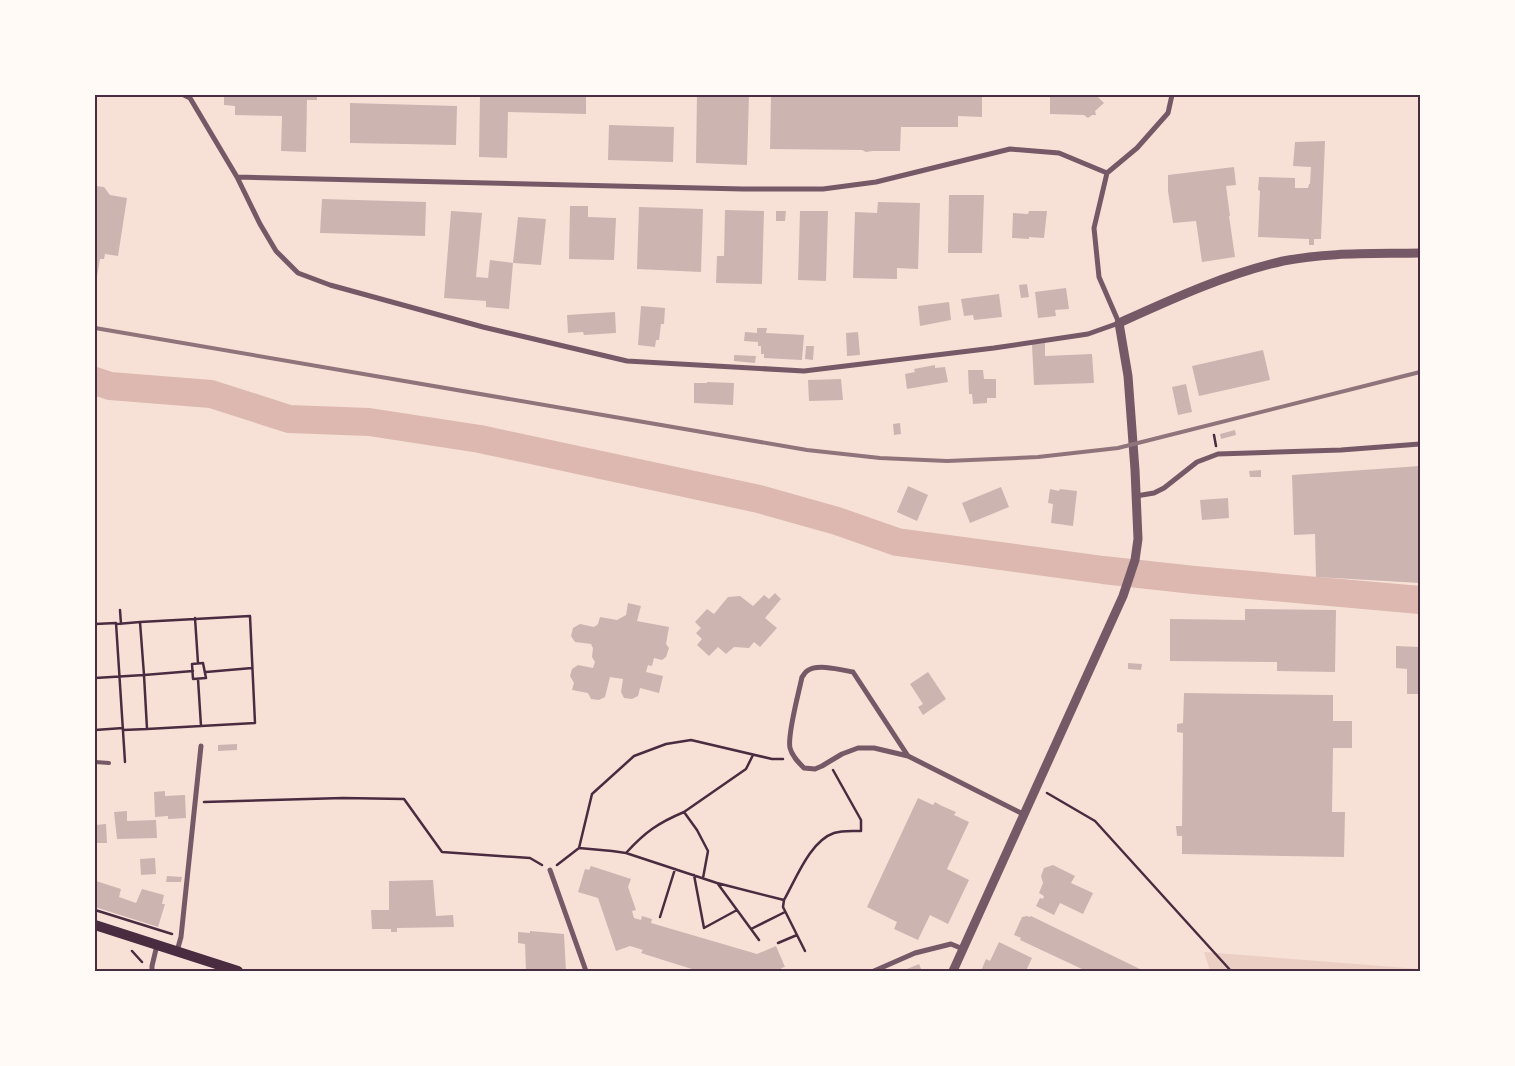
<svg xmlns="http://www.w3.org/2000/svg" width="1515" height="1066" font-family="Montserrat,sans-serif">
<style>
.green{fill:#ebcfc5}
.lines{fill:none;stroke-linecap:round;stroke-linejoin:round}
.river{stroke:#dcb8b0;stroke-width:28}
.building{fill:#ccb4b1}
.path{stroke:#4a2c40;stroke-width:2.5}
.service{stroke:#755966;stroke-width:4}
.minor{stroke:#755966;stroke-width:5}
.tertiary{stroke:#755966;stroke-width:9}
.secondary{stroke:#4a2c40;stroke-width:10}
.rail{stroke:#8f747c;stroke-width:4}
.neatline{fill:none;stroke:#4a2c40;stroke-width:2}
</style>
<rect width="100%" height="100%" fill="#f7e1d7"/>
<path class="green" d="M1204,952l216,17v2h-210z"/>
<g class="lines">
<path class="river" d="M95,381l15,5 101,8 78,25 80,3 111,17 279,60 78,22 60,21 206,28 91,10 226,20"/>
</g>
<path class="building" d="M224,95h93v5h-10l-1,52 -25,-1 1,-35 -47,-1v-9l-11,-1z
M480,95h106v19l-78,-2 -1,46 -28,-1z
M697,95h52l-2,70 -51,-2z
M771,95h211v22l-24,-1v11h-57l-1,24h-27l-7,1 -4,-2 -92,-1z
M1050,95h46l8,8 -9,8 1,4h-4l-4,3 -4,-3 -34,-1z
M350,103l107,3 -1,39 -106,-2z
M609,125l65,2 -1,35 -65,-2z
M1325,141l-4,98h-7v6h-5v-6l-51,-2 2,-46 -2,-1 1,-13 36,1v10h13l1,-4h1l1,-17 -18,-1 2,-24z
M1234,167l2,18 -10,1 4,30h-1l6,41 -33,5 -6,-41 -23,2 -5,-32v-16z
M95,186l9,1 6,8 17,3 -9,58 -13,-2 -1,5h-4l-4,23z
M949,195h35l-2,58h-34z
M322,199l104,3 -1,34 -105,-3z
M878,202l42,1 -2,66 -21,-1v11l-44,-1 2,-66 22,1z
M570,206h18v11l28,1 -2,42 -45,-1z
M639,207l64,2 -2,63 -64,-3z
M725,210l39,1 -2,73 -46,-1 1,-27h7z
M451,211l31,2 -6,64 12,1 2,-18 23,3 -4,46 -23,-2v-6l-42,-3z
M776,211h10l-1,10h-9z
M800,211h28l-2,70 -28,-1z
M1029,211h18l-3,27 -15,-1v2l-17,-1 1,-25 15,1z
M518,217l28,2 -5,46 -28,-2z
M1027,284l2,13 -8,1 -2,-13z
M1066,288l3,21 -14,1 1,6 -18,2 -3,-26z
M999,294l3,23 -28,3 -1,-5 -9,1 -3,-17z
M949,302l2,18 -31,6 -2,-20z
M641,306l24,2 -1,16h-3l-2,16h-3l-1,7 -17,-2z
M615,312l1,21 -32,2 -1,-3 -15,1 -1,-18z
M757,328h10l-1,5 38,2 -2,25 -38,-2v-4h-3v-8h-3v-4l-14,-1 1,-9 12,1z
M858,332l2,23 -13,1 -1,-23z
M1045,343v13l47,-2 2,29 -60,2 -2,-40v-1z
M806,346h8l-1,14 -8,-1z
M1263,350l7,30 -71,16 -7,-30z
M734,355l22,1 -1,7 -21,-2z
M935,365v3l10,-1 3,15 -41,7 -2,-15 10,-2 -1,-3z
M968,370h15l1,9h12v19h-9v5l-14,1 -1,-10h-3z
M841,379l2,21 -34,1 -1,-21z
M707,382l27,1 -1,22 -39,-2v-20h13z
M1186,384l6,28 -14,3 -6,-28z
M900,423l1,11 -7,1 -1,-11z
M1235,430l1,5 -15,4 -1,-5z
M1420,466v117l-104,-6 -1,-43 -21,1 -2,-60z
M1261,470v7h-11l-1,-6z
M908,486l20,9 -11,26 -20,-9z
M1001,487l8,20 -39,16 -8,-20z
M1050,489l9,2 1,-2 17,2 -4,35 -22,-3 2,-19 -5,-1z
M1228,498l1,20 -27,2 -2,-20z
M775,593l6,6 -16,19 12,10 -17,19 -6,-5 -5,6 -15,-1 -8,7 -8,-7 -9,9 -12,-11 5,-6 -6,-6 5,-5 -6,-6 12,-13 7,5 14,-17 12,-1 13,10 11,-11 5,4z
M628,603l13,3 -4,15 32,6 -3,17 3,4 -3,9 -4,3 -8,-2 -2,8 -4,-1 -2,7 17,4 -4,17 -19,-5 -2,8 -6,3 -8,-1 -3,-6 2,-13 -13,-2 -5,20 -6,3 -8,-1 -3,-6 -16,-3 2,-7 -4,-7 2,-7 6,-4 15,3 2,-6 -3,-5 1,-9 -2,-4 -16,-2 -4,-6 2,-8 7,-4 14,3 4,-3 2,-7 17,3 9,-5z
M1245,609l91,1 -1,62 -58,-1v-9l-107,-1v-42l75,1z
M1396,646l24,1v47h-13v-25l-11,-1z
M1128,663l14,1 -1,6 -13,-1z
M928,672l18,27 -23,16 -5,-8 5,-3 -13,-20z
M1184,693l149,2v26h19v27h-19l-1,64h13l-1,45 -162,-3v-18h-5l-1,-10h6l1,-93 -6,-1v-8l6,-1z
M237,744v6l-19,1v-6z
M165,791v5l20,-1 1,23 -18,1v-3l-13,1 -1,-25z
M918,798l15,7 2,-3 7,4 14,6 -2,3 15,7 -22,47 22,11 -21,44 -18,-9 -12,25 -24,-11 3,-7 -30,-15z
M127,811v10l29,-1 1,18 -40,1 -3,-27z
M106,824l1,19h-12v-18z
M155,858l1,16 -15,1 -1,-16z
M1053,865l22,11 -4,7 22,10 -10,21 -23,-11 -6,12 -18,-9 4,-8 3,1 1,-3 -5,-3 4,-10 -2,-7 3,-8z
M591,866l40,13 -3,8 8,23 -4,1 2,7 7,2 1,-4 10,3 -1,4 106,31 19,-8 9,21 -4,1 1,3h-84l-57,-18 2,-3 -13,-4 -14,5 -18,-53 -20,-6 7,-23 4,1z
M95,875l2,1 -1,5 25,8 -2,8 17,6 6,-14 22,6 -2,9h3l-7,23 -63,-20z
M167,876l15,1 -1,5h-15z
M433,880l3,36 17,-1 1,12 -57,1v4h-6v-3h-19l-1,-19h18v-29z
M1027,916l3,1 1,-1 113,55h-63l1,-2 -62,-29 1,-2 -7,-3 8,-18z
M530,931l34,3 2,37h-40l-1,-27 -7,-1v-11l12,1z
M999,942l33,16 -6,13h-45l5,-12 4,2z
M919,964l3,7h-20z"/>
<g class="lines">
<path class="path" d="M1214,435l2,11
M120,610l1,14
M195,618l3,45
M140,622l110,-6 5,107 -108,6
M95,624l21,-1 9,139
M117,624l23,-2 4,53 49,-4
M203,663l3,15 -13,1 -1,-15z
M206,672l46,-4
M95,678l49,-3 3,54 -24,1
M198,679l3,47
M95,730l28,-2
M1047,793l48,28 136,150
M204,802l139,-4 61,1 38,53 88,6 12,7
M684,812l62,-43 7,-14
M579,848l33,3 14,2 91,30 67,17 -1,7 22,44
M626,853c19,-21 32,-30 58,-41l13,18 11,21 -5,27
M557,865l22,-17 13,-54 42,-38 32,-12 25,-4 81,19h11
M694,875l10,53 33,-18
M718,884l41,56
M784,900c12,-21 26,-59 50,-67 9,-3 19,-2 27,-2v-11l-28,-50
M95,910l77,24
M660,917l15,-48
M751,929l34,-17
M778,943l19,-8
M132,951l10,11"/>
<path class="service" d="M95,762l14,1"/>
<path class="minor" d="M184,95l6,3 47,79 23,47 16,27 22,22 32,12 153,42 144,34 177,10 190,-23 94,-14 31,-11 -20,-46 -5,-49 13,-55 30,-25 31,-35 4,-18
M237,177l506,12h80l53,-7 134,-33 49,4 48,20
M1136,496l18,-3 10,-5 33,-26 21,-8 123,-4 79,-6
M908,756l-55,-84c-11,-2 -36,-9 -46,-1 -2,1 -3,4 -5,6 -3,15 -15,58 -12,71 2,8 8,14 14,20l11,1 7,-3 20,-12 16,-6h16l34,8 117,59
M550,870l36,101
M177,951l4,-14 20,-191
M152,971v-5l5,-21
M874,971l41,-18 36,-9 12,5"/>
<path class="tertiary" d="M953,971l170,-375 12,-36 3,-21 -3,-69 -7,-94 -9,-53c53,-24 107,-49 164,-62 44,-9 92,-7 137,-8"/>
<path class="secondary" d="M95,925l143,46"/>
<path class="rail" d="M95,328l712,122 73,8 67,3 91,-4 80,-9 302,-76"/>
</g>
<rect width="1515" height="1066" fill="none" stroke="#fffaf5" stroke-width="192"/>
<rect x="96" y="96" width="1323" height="874" class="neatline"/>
</svg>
